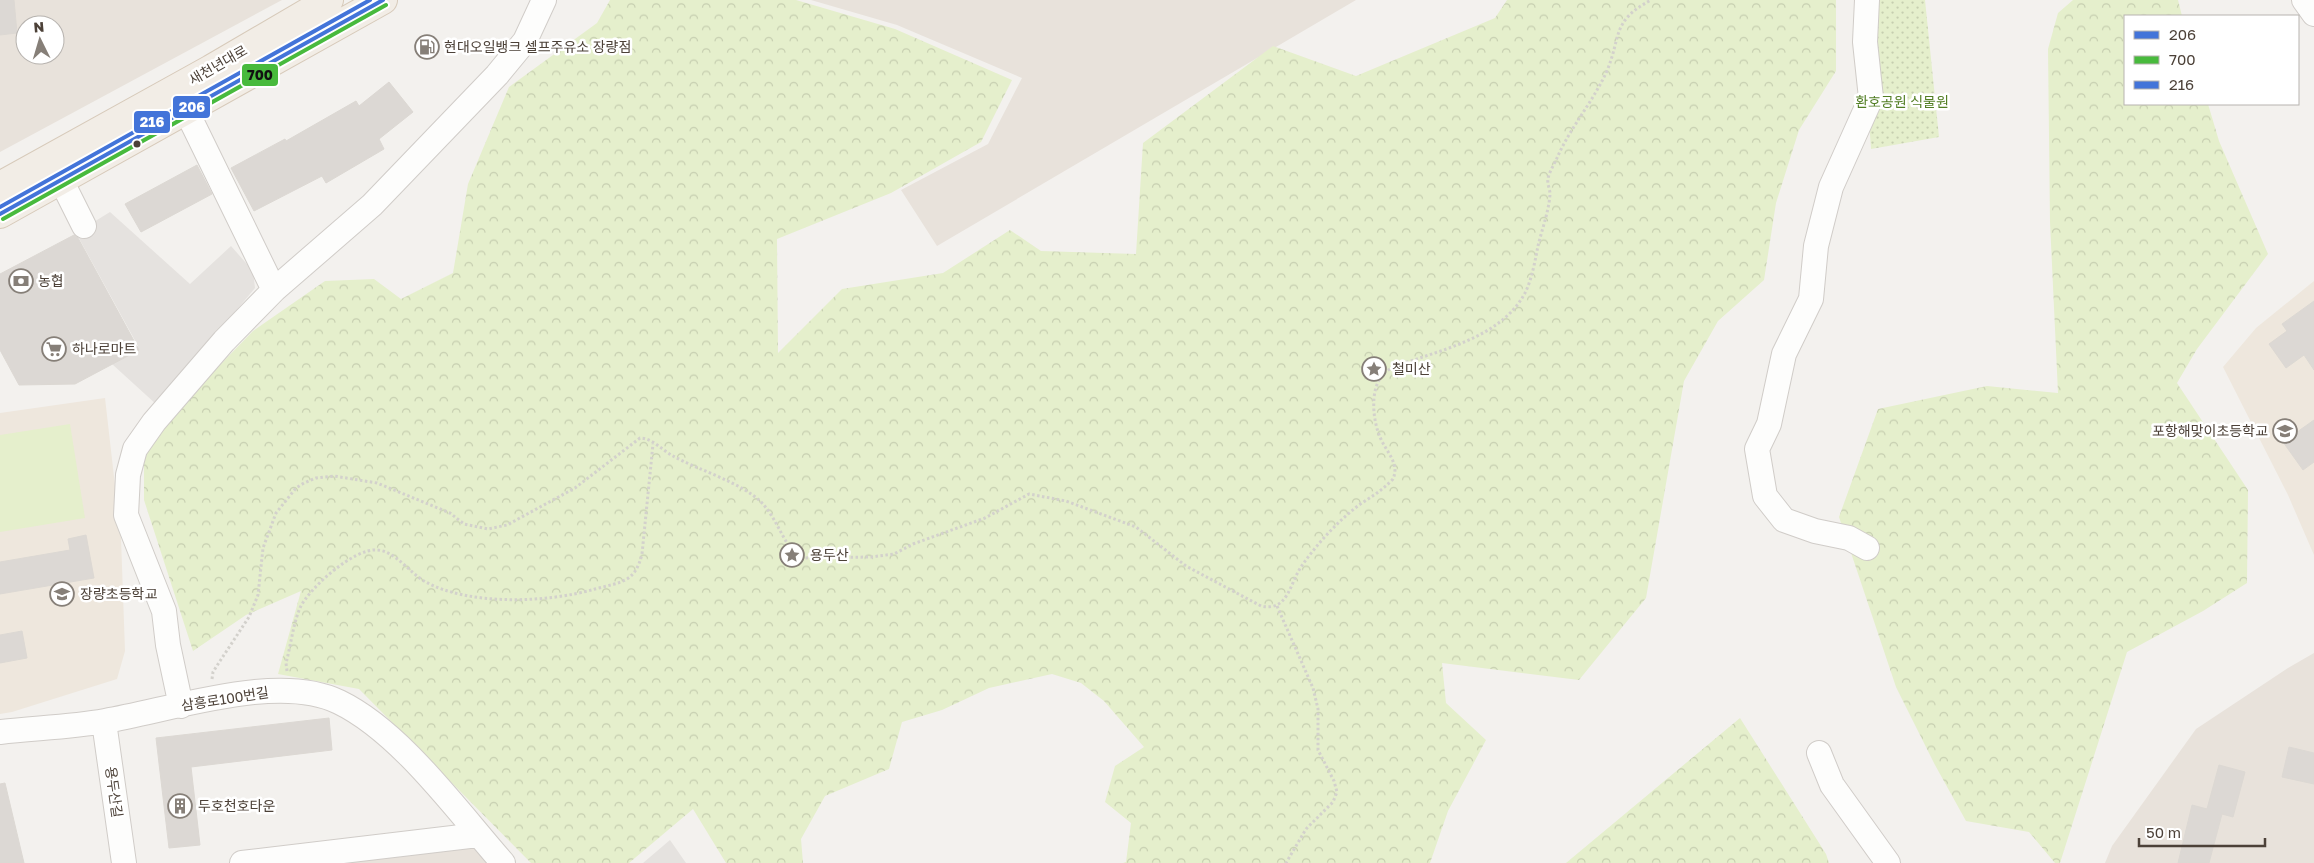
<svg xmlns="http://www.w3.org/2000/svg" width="2314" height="863" font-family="'Golos Text','Noto Sans KR',sans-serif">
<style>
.residential{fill:#e8e2db;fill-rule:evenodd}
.education{fill:#eee7dd}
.grass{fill:url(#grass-dots)}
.forest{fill:url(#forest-crowns)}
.pitch{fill:#e5efcc}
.parking{fill:#e5e2df}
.building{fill:#dcd8d4;stroke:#dcd8d3}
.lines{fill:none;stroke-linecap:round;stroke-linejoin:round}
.minor-casing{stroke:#d0ccc8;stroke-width:26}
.major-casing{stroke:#d7caba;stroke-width:30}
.path{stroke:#d3d1cc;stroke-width:3;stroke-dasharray:2.5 2.5;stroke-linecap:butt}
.minor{stroke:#fdfdfc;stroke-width:24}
.major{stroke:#f2ede6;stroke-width:28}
.bus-1-casing{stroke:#fff;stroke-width:8}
.bus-2-casing{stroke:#fff;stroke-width:8}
.bus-3-casing{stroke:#fff;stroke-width:8}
.bus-1{stroke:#4374d9;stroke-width:4}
.bus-2{stroke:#48ba3d;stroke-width:4}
.bus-3{stroke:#4374d9;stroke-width:4}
.bus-dot{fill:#4c4138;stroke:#fff;stroke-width:2}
.labels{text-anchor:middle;stroke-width:5;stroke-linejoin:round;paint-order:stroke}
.poi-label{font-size:14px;fill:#4c4138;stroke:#fff;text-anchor:start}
.street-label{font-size:14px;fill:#4c4138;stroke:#fff}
.park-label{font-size:14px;fill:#527e24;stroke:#fff}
.line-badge{stroke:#fff;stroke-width:2}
.badge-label{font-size:14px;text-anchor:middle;font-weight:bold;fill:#fff}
.pale-badge-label{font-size:14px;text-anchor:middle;font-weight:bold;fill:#111}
</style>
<defs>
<pattern id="grass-dots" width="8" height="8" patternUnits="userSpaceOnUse" patternTransform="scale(1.25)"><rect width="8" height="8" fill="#e5efcc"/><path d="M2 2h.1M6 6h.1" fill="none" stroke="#c6ceb0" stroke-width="1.8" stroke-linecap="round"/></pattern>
<pattern id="forest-crowns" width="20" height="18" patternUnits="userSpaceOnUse" patternTransform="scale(1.25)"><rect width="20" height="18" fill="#e5efcc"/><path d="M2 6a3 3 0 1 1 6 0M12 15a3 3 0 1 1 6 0" fill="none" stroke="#c6ceb0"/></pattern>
</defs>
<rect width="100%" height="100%" fill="#f3f1ee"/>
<path class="residential" d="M0,0h282l-282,152zM25,25h30v30h-30z
M811,0h545l-419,246 -36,-56 87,-46 34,-66 -125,-53z
M2314,653v210h-209l7,-17 84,-117 92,-61z
M488,840l23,23h-187z"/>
<path class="education" d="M2314,281v274l-26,-60 -65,-128 33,-39z
M105,398l16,140 4,113 -8,28 -105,33 -12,2v-301z"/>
<path class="grass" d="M1861,0h64l14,137 -68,12z"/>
<path class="forest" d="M610,0h186l99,29 117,51 -31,62 -90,51 -114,46 1,114 64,-64 101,-16 67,-43 31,21 95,3 7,-111 130,-97 83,30 139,-58 12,-18h329v71l-37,59 -23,73 -12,77 -46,41 -34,60 -38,217 -67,82 -137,-17 4,40 40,37 -38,71 -18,52h-307l3,-1 5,-39 -26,-21 10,-36 29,-19 -40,-46 -23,-18 -29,-9 -63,14 -47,22 -40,12 -13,47 -64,27 -24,43 2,24h-77l-33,-54 -64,54h-98l-172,-174 -81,-15 23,-83 -55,24 -53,36 -49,-151v-42l35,-51 74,-76 72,-50 49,-2 27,20 52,-26 15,-89 41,-97 88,-64z
M2073,0h105l4,16h-57v88h83l11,37 49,113 -71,95 -20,34 71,107 -1,93 -44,28 -76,41 -67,211h-5l-26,-31 -63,-11 -31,-56 -39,-78 -57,-170 39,-108 109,-23 71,7 -8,-171 -2,-173 10,-36z
M1740,718l86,136 3,9h-263z"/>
<path class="pitch" d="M70,424l15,94 -85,14v-97z"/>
<path class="parking" d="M110,212l80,72 41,-38 22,25 2,17 -98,117 -45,-41 26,-18 -62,-113z
M670,840l16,23h-43z"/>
<path class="building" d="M0,0h14l3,33 -17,2z
M389,82l24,30 -34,27 5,10 -58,34 -4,-7 -68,35 -23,-43 54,-29 1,2 70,-40 3,5z
M197,165l15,29 -71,38 -16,-28z
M74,235l4,3 61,112 -64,34 -56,1 -19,-35v-76z
M2314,301v69l-10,-15 -18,13 -17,-24 18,-13 -5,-7z
M2314,420v42l-11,8 -20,-28z
M86,535l8,43 -94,16v-32l70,-12 -2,-11z
M22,631l5,27 -27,5v-28z
M329,718l3,32 -141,17 9,78 -31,3 -13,-110z
M2289,747l25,6v31l-32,-7z
M2219,765l26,7 -12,45 -11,-3 -13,49h-31l14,-58 15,4z
M5,783l19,80h-24v-79z"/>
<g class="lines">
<g class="minor-casing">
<path id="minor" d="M2304,0l10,14
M186,110l88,180
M61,180l23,46
M1867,548l-18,-10 -34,-7 -31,-11 -19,-24 -8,-47 12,-25 15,-70 27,-55 5,-53 15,-59 40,-89 -6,-56 2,-42
M181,706l-13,-61 -4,-34 -38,-96 2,-40 7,-26 19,-27 70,-81 50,-51 98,-85 125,-130 28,-34 19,-41
M104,722l20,141
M0,732c35,-4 71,-5 105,-11 66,-11 173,-49 234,-19 62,30 119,110 164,161
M1819,753l13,32 56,78
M242,863l236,-28"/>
</g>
<g class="major-casing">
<path id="major" d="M0,186l211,-117 118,-69
M0,214l383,-214"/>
</g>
<path class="path" d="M1277,606l36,82 5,21v41l16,31 3,11 -4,10 -27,27 -20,34
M287,671l-1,-8c5,-18 7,-39 14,-55 9,-20 54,-60 77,-58 18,1 32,22 47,31 44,25 123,22 171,8 26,-7 40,-6 47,-35l11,-110
M212,679l1,-7 7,-11 29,-44 9,-22 5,-47 13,-35 20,-25 8,-5 12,-5 18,-2 43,7 73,30 14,11 24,5 19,-4 68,-37 65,-50c12,0 22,12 33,18 25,14 70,27 89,47 15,16 21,39 36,55l73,-1 23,-3 19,-10 72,-26 44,-24 37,7 70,26 50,39 75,40c28,6 28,-23 42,-42 15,-21 35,-43 56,-59 12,-8 24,-15 34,-26 7,-16 -7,-27 -13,-42 -7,-16 -10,-45 1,-60 4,-6 9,-8 15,-11 44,-16 105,-28 129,-73 7,-14 10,-32 13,-47 4,-17 11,-35 12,-52 0,-5 -3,-10 -2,-15 1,-7 6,-14 9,-21 13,-30 35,-55 49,-85 16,-36 4,-51 45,-73"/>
<use href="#minor" class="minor"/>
<use href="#major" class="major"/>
<g class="bus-1-casing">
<path id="bus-1" d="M0,214l383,-214"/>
</g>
<g class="bus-2-casing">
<path id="bus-2" d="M3,219l383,-214"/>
</g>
<g class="bus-3-casing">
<path id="bus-3" d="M0,207l370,-207"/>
</g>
<use href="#bus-1" class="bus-1"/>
<use href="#bus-2" class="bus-2"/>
<use href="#bus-3" class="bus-3"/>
</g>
<defs>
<g id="fuel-ring" transform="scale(1.25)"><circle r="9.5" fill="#fff" stroke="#867f78" stroke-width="1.5"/><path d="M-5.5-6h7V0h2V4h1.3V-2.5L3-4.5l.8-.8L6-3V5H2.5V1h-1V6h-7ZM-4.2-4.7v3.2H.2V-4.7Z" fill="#867f78"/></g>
<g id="bank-ring" transform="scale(1.25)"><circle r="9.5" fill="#fff" stroke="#867f78" stroke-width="1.5"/><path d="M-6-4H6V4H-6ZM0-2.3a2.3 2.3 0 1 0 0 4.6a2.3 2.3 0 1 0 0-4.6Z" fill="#867f78"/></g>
<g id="supermarket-ring" transform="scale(1.25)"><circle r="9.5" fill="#fff" stroke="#867f78" stroke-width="1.5"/><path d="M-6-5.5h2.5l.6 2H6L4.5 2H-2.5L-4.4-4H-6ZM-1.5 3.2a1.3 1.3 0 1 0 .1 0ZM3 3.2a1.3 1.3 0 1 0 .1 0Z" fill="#867f78"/></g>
<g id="sight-ring" transform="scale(1.25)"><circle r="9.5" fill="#fff" stroke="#867f78" stroke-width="1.5"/><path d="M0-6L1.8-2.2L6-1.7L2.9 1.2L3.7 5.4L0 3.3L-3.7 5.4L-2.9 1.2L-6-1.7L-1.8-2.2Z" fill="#867f78"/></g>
<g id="school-ring" transform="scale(1.25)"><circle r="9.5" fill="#fff" stroke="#867f78" stroke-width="1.5"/><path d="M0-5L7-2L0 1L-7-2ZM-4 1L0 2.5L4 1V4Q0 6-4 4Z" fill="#867f78"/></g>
<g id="building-ring" transform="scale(1.25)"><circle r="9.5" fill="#fff" stroke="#867f78" stroke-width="1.5"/><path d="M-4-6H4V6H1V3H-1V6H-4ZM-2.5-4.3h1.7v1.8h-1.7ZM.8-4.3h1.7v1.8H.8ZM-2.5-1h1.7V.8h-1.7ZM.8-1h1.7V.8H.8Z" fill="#867f78"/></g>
</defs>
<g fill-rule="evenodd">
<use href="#fuel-ring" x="427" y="47"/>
<use href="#bank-ring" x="21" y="281"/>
<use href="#supermarket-ring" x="54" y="349"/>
<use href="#sight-ring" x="1374" y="369"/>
<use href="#school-ring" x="2285" y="431"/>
<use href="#sight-ring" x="792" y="555"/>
<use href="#school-ring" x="62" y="594"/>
<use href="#building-ring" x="180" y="806"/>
</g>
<circle class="bus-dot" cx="137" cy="144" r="4.5"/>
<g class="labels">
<g class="poi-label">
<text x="444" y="52">현대오일뱅크 셀프주유소 장량점</text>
<text x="38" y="286">농협</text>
<text x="72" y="354">하나로마트</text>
<text x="1392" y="374">철미산</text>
<text x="2268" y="436" text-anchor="end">포항해맞이초등학교</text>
<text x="810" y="560">용두산</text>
<text x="80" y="599">장량초등학교</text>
<text x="198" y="811">두호천호타운</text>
</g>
<g class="street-label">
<text transform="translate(218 65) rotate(-30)" y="5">새천년대로</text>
<text transform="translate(225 699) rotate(-9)" y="5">삼흥로100번길</text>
<text transform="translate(114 792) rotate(82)" y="5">용두산길</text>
</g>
<g class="park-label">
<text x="1902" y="107">환호공원 식물원</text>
</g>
</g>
<g class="line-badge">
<rect x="241" y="63" width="38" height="24" rx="5" fill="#48ba3d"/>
<rect x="172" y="95" width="39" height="24" rx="5" fill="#4374d9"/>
<rect x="133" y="110" width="38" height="24" rx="5" fill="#4374d9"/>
</g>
<g class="badge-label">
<text x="192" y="112">206</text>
<text x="152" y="127">216</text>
</g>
<g class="pale-badge-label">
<text x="260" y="80">700</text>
</g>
<rect x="2124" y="15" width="175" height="90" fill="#ffffff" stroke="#b7b3af"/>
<rect x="2134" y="31" width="25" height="8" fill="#4374d9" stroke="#b7b3af"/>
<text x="2169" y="40" font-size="15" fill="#4c4138">206</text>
<rect x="2134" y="56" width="25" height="8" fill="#48ba3d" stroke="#b7b3af"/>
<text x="2169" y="65" font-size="15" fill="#4c4138">700</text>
<rect x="2134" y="81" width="25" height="8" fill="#4374d9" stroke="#b7b3af"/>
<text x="2169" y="90" font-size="15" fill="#4c4138">216</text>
<g transform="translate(40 40) rotate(355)"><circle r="24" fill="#ffffff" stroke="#b7b3af"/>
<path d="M0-4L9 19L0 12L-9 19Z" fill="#867f78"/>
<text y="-8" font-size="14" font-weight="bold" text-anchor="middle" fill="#4c4138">N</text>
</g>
<path d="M2139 838v8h126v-8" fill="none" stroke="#4c4138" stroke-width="2.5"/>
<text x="2146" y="838" font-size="15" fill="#4c4138" stroke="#ffffff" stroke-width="4" paint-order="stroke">50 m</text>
</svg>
